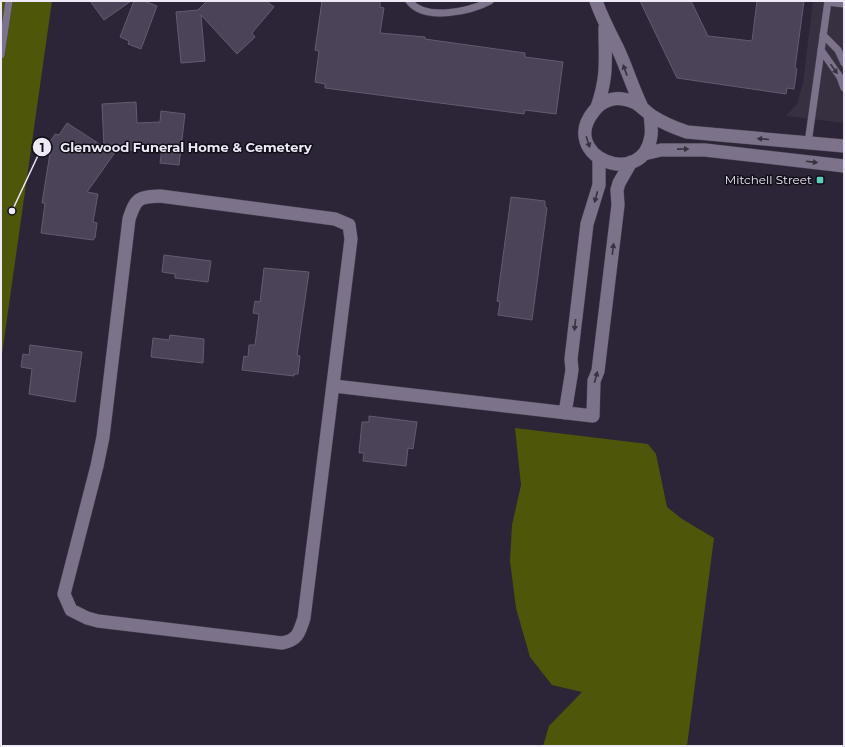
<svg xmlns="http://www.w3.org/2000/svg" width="845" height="747" font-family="Montserrat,sans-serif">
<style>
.commercial{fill:#363041}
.green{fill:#4e5609}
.building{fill:#4b4357;stroke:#635b70}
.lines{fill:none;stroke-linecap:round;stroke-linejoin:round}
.lane-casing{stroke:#484252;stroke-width:8}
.street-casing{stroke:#484252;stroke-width:14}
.lane{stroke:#7c738a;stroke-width:7}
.street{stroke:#7c738a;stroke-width:13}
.oneway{fill:#383240}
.poi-dot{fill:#5dceb9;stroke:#130f18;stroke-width:1.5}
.labels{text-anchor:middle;stroke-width:3;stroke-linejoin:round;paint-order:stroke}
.poi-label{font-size:12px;fill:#eee9f6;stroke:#130f18;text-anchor:end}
.leader{fill:none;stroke:#eee9f6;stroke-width:1.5}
.callout-dot{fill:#eee9f6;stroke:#130f18;stroke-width:1.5}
.mark-label{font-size:12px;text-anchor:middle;font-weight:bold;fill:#111}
.callout-label{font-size:13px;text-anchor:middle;font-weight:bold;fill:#eee9f6;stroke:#130f18;stroke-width:3;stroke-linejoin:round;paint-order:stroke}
</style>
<rect width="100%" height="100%" fill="#2c2437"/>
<path class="commercial" d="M813,1h31v122l-58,-7 11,-12 6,-21z"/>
<path class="green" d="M1,1h51l-51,360z
M515,428l133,16 8,10 11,53 15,12 32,19 -27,208h-144l6,-20 33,-34 -30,-7 -22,-28 -14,-49 -6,-47 2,-36 9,-40z"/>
<path class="building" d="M90,1h41l-27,19z
M134,1h10l13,5 -16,43 -13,-5 1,-3 -9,-4z
M207,1h59l8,6 -22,26 3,4 -18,17 -36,-39 4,46 -24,2 -5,-51 22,-2z
M322,1h58v6l4,1 -4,25 45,4v2l100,14v4l38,5 -7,52 -31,-4 -1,4 -199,-26v-4l-10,-2 4,-31 -4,-1z
M640,1h51l17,35 44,5 5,-40h47l-9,67 2,1 -3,20 -7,-1 -1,6 -109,-16z
M136,102l1,21 23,-1 1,-11 24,3 -6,51 -19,-2 2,-15 -46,3 -29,41 11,2 -5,28 4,1 -2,15 -2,2 -52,-7 4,-30h-3l9,-56 -3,-2 7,-11 4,1 8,-12 37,24 -2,-43z
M511,197l34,4v5l2,2 -15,112 -34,-5 2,-13 -3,-1z
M164,255l47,6 -3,21 -33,-4v-4l-13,-2z
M264,268l45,4 -12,83 3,1 -2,18h-4v2l-52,-6 2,-14 4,1 1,-12h6l4,-31 -6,-1 2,-12 5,1z
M170,335l34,4 -1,24 -52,-6 2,-19 16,2z
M30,345l52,7 -7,50 -46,-8 3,-25 -11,-2 2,-13 6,1z
M369,416l48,6 -4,27 -5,-1 -2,18 -43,-5 1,-8h-5l3,-31h7z"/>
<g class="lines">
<g class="lane-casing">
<path id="lane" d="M409,1c16,21 62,10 81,0
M828,2l16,2
M823,35l15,15 6,13
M821,50l19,27 4,11
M1,55l8,-54
M808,143l20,-142"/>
</g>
<g class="street-casing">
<path id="street" d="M596,1c6,17 13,30 21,46 9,19 15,39 24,58
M597,107c11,-31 8,-47 8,-79
M650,115c1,7 2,14 1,21 -8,55 -94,20 -57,-25 7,-9 18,-14 29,-12 15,2 18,9 29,17 11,7 23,12 35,16l157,14
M644,154l17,-4h44l139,16
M160,196l175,23 14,6 2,14 -47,379c-5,15 -6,22 -22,25l-184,-22 -11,-3 -16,-8 -7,-16 33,-128 6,-29 26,-218c7,-21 9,-22 31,-23z
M334,386l259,30 1,-35 4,-10 20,-166 -1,-15 2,-7 12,-21
M565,413l7,-43 -1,-11 16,-135 12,-39v-27"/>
</g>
<use href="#lane" class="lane"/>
<use href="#street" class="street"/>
</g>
<defs><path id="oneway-solid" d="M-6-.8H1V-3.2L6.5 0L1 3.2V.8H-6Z"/></defs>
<g class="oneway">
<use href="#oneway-solid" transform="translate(834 69) rotate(55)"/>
<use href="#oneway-solid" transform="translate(625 70) rotate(-110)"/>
<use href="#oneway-solid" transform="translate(763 139) rotate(-175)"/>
<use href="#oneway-solid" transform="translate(588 142) rotate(72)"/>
<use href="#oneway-solid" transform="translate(683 149) rotate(-1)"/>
<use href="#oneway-solid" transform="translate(812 162) rotate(7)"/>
<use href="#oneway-solid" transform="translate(596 197) rotate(105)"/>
<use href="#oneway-solid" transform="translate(613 249) rotate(-83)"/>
<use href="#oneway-solid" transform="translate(575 325) rotate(96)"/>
<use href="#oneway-solid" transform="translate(596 377) rotate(-75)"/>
</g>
<rect class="poi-dot" x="816" y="176" width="8" height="8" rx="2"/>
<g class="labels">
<g class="poi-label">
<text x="812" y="184">Mitchell Street</text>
</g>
</g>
<path class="leader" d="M12 211L42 147"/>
<g class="callout-dot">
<circle cx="12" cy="211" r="4"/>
<circle cx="42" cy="147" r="10"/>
</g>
<g class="mark-label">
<text x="42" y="152">1</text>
</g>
<g class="callout-label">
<text x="186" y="152">Glenwood Funeral Home &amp; Cemetery</text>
</g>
<rect width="845" height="747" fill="none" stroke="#eee9f6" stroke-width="4"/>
</svg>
